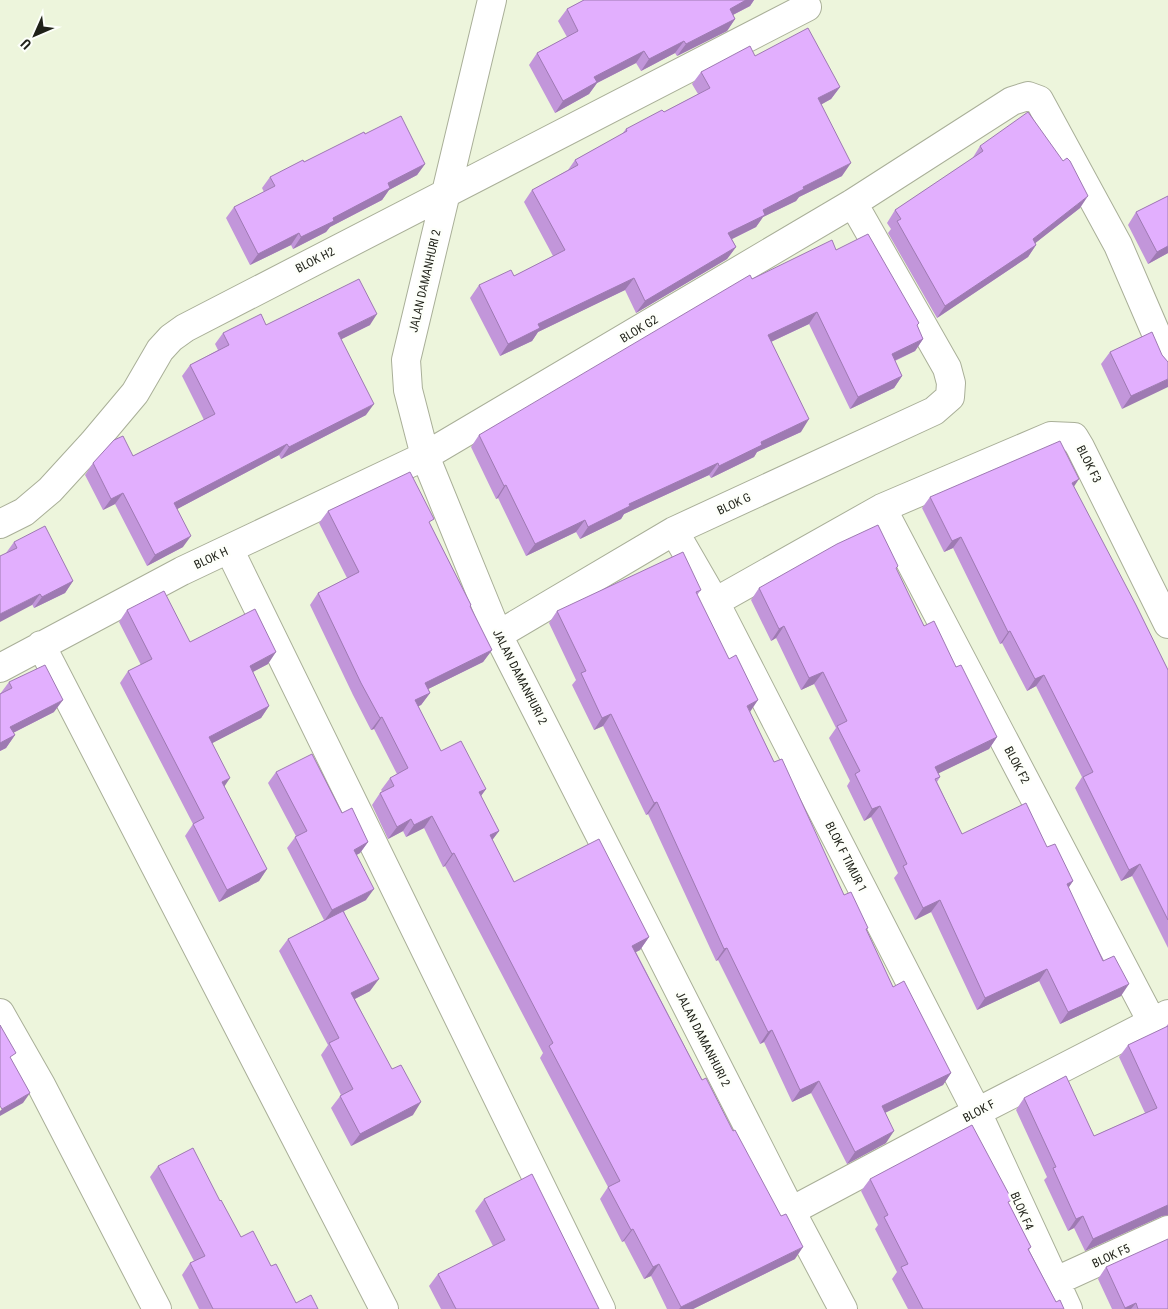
<svg xmlns="http://www.w3.org/2000/svg" width="1168" height="1309" font-family="'Roboto Condensed',sans-serif">
<style>
.lines{fill:none;stroke-linecap:round;stroke-linejoin:round}
.minor-casing{stroke:#a9af98;stroke-width:30}
.minor{stroke:#fff;stroke-width:28}
.wall{fill:#c296da}
.shaded-wall{fill:#9e7ab2}
.building{fill:#e2affe;stroke:#9e7ab2}
.labels{text-anchor:middle;stroke-width:5;stroke-linejoin:round;paint-order:stroke}
.street-label{font-size:12px;fill:#1f2118;stroke:#fdfffa}
</style>
<rect width="100%" height="100%" fill="#edf5dc"/>
<g class="lines">
<g class="minor-casing">
<path id="minor" d="M492,0l-86,360 2,30 17,66 73,179 293,576 52,98
M882,508l270,514
M0,524l24,-12 26,-22 43,-47 42,-50 25,-43 11,-12 14,-10 622,-321
M674,531l41,71 262,510 91,197
M229,549l372,760
M715,602l167,-94 169,-72 23,1 6,10 88,177
M498,635l176,-104 260,-120 16,-14 1,-14 -4,-15 -94,-165
M41,645l343,664
M0,668l182,-97 243,-115 428,-253 159,-102 16,-5 11,4 79,145 50,116
M0,1013l41,72 116,224
M791,1211l186,-99 191,-98
M1054,1282l114,-52"/>
</g>
<use href="#minor" class="minor"/>
</g>
<path class="wall" d="M584,0h170l-4,6 -17,9 2,4 -8,12 -50,25 -2,-3 -34,18 -5,-8 -39,20 -8,11 -34,19 -26,-48 8,-12 30,-16 -9,-16 9,-12z
M755,56l85,31 -9,12 -10,5 21,72 -43,21 -3,4 -33,16 -7,10 -24,12 4,8 -9,12 -91,54 -11,-23 -87,42 -6,9 -32,15 -30,-58 9,-13 35,-9 39,-20 -29,-54 8,-12 36,-20 7,-10 47,-26 4,-5 38,-17 34,-18 -6,-10 9,-12z
M365,134l60,30 -8,11 -28,15 -7,10 -52,27 -4,5 -33,17 -2,-4 -41,20 -24,-47 8,-11 30,-15 -2,-4 8,-11 34,-15z
M980,146l100,62 -45,35 1,2 -8,12 -91,61 -49,-85 3,-4 -4,-6 8,-13 77,-51z
M1168,196v57l-20,11 -20,-39 8,-13z
M836,250l83,73 -2,3 6,13 -8,12 -20,10 7,15 -8,12 -44,21 -41,-85 -38,18 30,90 -44,20 -3,5 -43,21 -2,-3 -85,39 -3,5 -41,20 -4,-7 -50,24 -28,-58 -2,1 -25,-52 8,-12 273,-156z
M266,325h104l-29,14 25,76 -85,44 -2,-4 -102,54 6,38 -36,19 -32,-62 -12,6 -18,-35 8,-12 40,-7 71,-36 -22,-44 8,-11 28,-15 -3,-6 8,-11z
M1110,352l52,3 5,6 -45,48 -21,-45z
M1074,487l94,183v278l-36,-72 -11,5 -46,-93 7,-11 -46,-91 -9,5 -25,-48 -2,1 -47,-96 -9,4 -22,-44 8,-11z
M328,511l102,13 41,81 -1,2 22,43 -9,12 -55,27 2,4 -9,12 -3,1 23,45 45,38 -5,7 18,35 -7,9 22,42 135,55 -9,13 -4,2 159,307 -102,50h-26l-16,-33 -7,3 -20,-38 -2,1 -22,-43 8,-12 -68,-129 3,-5 -98,-187 -2,1 -19,-39 -18,9 -3,-6 -15,8 -16,-34 8,-12 2,-2 -1,-1 9,-12 7,-4 -23,-45 -3,1 -18,-35 -43,-90 8,-12 29,-15 -28,-55z
M14,542l59,39 -8,12 -31,15 -28,-55z
M896,569l28,57 32,41 41,70 -8,12 -51,24 2,4 -3,5 25,52 85,13 26,34 -5,7 53,108 -61,28 -21,-43 -62,29 -46,-98 -16,8 -21,-42 4,-5 -27,-56 -7,4 -17,-35 3,-5 -21,-43 7,-10 -22,-44 -13,6 -25,-52 -5,3 -20,-41 8,-12z
M701,590l-4,5 53,117 24,50 70,133 23,36 26,56 58,86 -8,12 -58,28 1,30 -39,21 -36,-71 -19,9 -28,-60 -4,2 -42,-84 -2,1 -68,-147 -2,1 -43,-89 -9,4 -22,-45 4,-5 -27,-57 8,-12z
M127,610l63,32 78,22 -15,8 16,34 -8,12 -49,25 12,43 43,83 -8,12 -40,21 -34,-66 8,-12 -73,-141 8,-12 13,-6 -22,-43z
M9,682l45,30 -41,21 2,2 -9,13 -6,3v-57z
M276,772l66,41 26,29 -8,11 -4,2 10,45 -22,11 26,80 -15,8 58,116 -62,31 -20,-38 10,-13 -20,-40 7,-10 -49,-94 9,-12 36,-19 -37,-72 9,-12 -28,-53z
M1168,1024v191l-6,1 -77,35 -11,-23 -6,3 -24,-51 3,-3 -31,-67 8,-12 70,38 51,-23 -26,-56 9,-12 37,-17z
M158,1166l62,35 21,36 30,29 25,37 22,6h-119l-17,-34 8,-12 4,-2 -44,-84z
M870,1179l139,25 22,43 -2,3 27,52 8,7h-156l-16,-30 5,-7 -22,-43 3,-4 -17,-34z
M484,1199l115,110h-158l-12,-23 9,-12 55,-28 -18,-35z
M1106,1267l62,42h-56l-14,-30z"/>
<path class="shaded-wall" d="M746,0h8l-4,6 -29,15 9,-12z
M735,19l-8,12 -50,25 9,-12z
M684,41l-9,12 -34,18 8,-12z
M644,51l-8,12 -39,20 -8,11 -34,19 8,-12 31,-24z
M840,87l-9,12 -21,12 8,-13z
M851,163l-9,13 -43,21 -3,4 -33,16 -7,10 -36,18 8,-12 35,-23 40,-23z
M425,164l-8,11 -28,15 -7,10 -52,27 -4,5 -33,17 8,-12 87,-54z
M1088,196l-8,12 -56,44 9,-13z
M299,233l-8,12 -41,20 8,-11z
M1036,245l-8,12 -91,61 8,-12z
M1168,246v7l-20,11 9,-12z
M736,247l-9,12 -91,54 9,-12z
M634,278l-9,12 -87,42 -6,9 -32,15 8,-12 30,-20z
M817,312l-8,12 -49,23 8,-12z
M377,314l-7,11 -40,20 8,-12z
M923,339l-8,12 -32,15 9,-12z
M902,376l-8,12 -44,21 8,-12z
M1168,379v8l-46,22 9,-13z
M374,404l-8,11 -85,44 8,-12z
M809,419l-8,13 -44,20 -3,5 -43,21 8,-12 42,-24z
M287,444l-8,11 -113,60 8,-12z
M718,463l-9,12 -85,39 -3,5 -41,20 8,-12 41,-23z
M1079,479l-8,12 1,-8z
M506,485l-8,13 -2,1 8,-13z
M123,493l-8,11 -12,6 8,-11z
M585,520l-9,12 -50,24 9,-12z
M191,536l-8,11 -36,19 8,-11z
M961,537l-8,11 -9,4 8,-11z
M73,581l-8,12 -31,15 8,-11z
M40,594l-8,11 -32,17v-8z
M784,626l-8,12 -5,3 8,-12z
M1010,631l-8,12 -2,1 8,-12z
M492,650l-9,12 -67,33 9,-12z
M276,652l-8,12 -27,14 9,-12z
M823,672l-9,12 -13,6 8,-12z
M1044,675l-8,11 -9,5 8,-12z
M430,693l-9,12 -15,7 9,-12z
M63,700l-9,12 -53,27 9,-12z
M758,700l-8,12 -3,-6z
M269,706l-8,12 -60,31 8,-12z
M611,714l-8,12 -9,4 8,-12z
M382,717l-8,12 -3,1 9,-12z
M15,735l-9,13 -6,3v-8z
M997,737l-8,12 -62,30 8,-12z
M230,778l-8,12v-8z
M486,789l-9,12 2,-9z
M657,802l-9,12 -2,1 8,-12z
M880,806l-9,11 -7,4 8,-12z
M432,816l-8,12 -18,9 8,-12z
M411,819l-8,12 -15,8 9,-12z
M499,831l-9,12v-8z
M368,842l-8,11 -14,8 8,-11z
M454,853l-9,13 -2,1 9,-13z
M1140,864l-8,12 -11,5 8,-11z
M267,869l-8,12 -40,21 8,-12z
M1073,881l-8,12 2,-9z
M374,889l-8,11 -42,21 8,-11z
M940,900l-9,12 -16,8 8,-12z
M649,937l-9,13 -16,8 8,-12z
M727,948l-9,12 -2,1 8,-12z
M1047,969l-8,12 -62,29 8,-12z
M379,979l-9,12 -27,14 8,-12z
M1129,984l-8,12 -61,28 8,-12z
M772,1030l-8,12 -4,2 8,-12z
M951,1073l-8,12 -69,33 8,-12z
M819,1081l-8,12 -19,9 8,-12z
M30,1093l-7,10 -23,13v-5l2,-2z
M421,1102l-8,13 -62,31 9,-12z
M894,1131l-8,12 -39,21 8,-12z
M1168,1205v10l-6,1 -77,35 8,-12z
M1083,1216l-9,12 -6,3 8,-12z
M633,1229l-9,12 -2,1 9,-12z
M803,1247l-8,12 -102,50h-14l2,-2z
M659,1264l-8,12 -7,3 9,-12z
M1136,1303l-5,6h-7l1,-1z"/>
<path class="building" d="M584,0h162l-16,9 5,10 -49,25 -2,-3 -35,18 -5,-8 -50,26 3,5 -34,19 -26,-48 41,-22 -11,-22z
M808,28l32,59 -22,11 33,65 -48,24 1,2 -41,21 2,5 -37,18 8,14 -91,54 -11,-23 -96,46 2,4 -32,16 -29,-59 32,-15 3,6 51,-26 -33,-60 46,-25 -3,-5 52,-29 -1,-2 36,-19 2,2 46,-24 -9,-16 49,-26 5,10z
M1028,112l35,49 4,-3 3,3 18,35 -55,43 3,6 -91,61 -48,-85 4,-2 -6,-9 88,-59 -3,-5z
M401,116l24,48 -37,19 2,5 -57,30 1,3 -33,16 -2,-4 -41,21 -24,-47 41,-21 -5,-9 33,-17 1,2 60,-30 1,2z
M1168,196v50l-11,6 -21,-40z
M868,234l51,89 -2,2 6,14 -31,15 10,22 -44,21 -41,-85 -49,23 41,84 -48,23 1,3 -43,21 -1,-3 -89,41 1,2 -42,21 -3,-7 -50,24 -29,-59 -2,1 -25,-51 271,-160 2,4 80,-39 4,10z
M359,279l18,35 -39,19 36,71 -85,43 -2,-3 -113,59 17,33 -36,19 -32,-62 -12,6 -18,-36 21,-23 9,-4 10,20 82,-42 -25,-49 39,-20 -6,-12 38,-19 5,11z
M1152,332l10,23 6,7v17l-37,17 -21,-44z
M1060,441l19,38 -7,4 64,122 32,65v250l-28,-56 -11,6 -46,-93 10,-5 -49,-97 -9,4 -25,-48 -2,1 -47,-95 -9,4 -22,-44z
M410,472l24,47 -5,3 42,83 -1,1 22,44 -67,33 5,10 -15,7 26,51 20,-10 25,48 -7,3 20,39 -9,4 24,47 85,-43 50,98 -17,9 70,134 4,-2 27,53 2,-1 46,86 5,-2 17,33 -122,60 -22,-43 -6,3 -20,-38 -2,1 -23,-43 12,-6 -71,-135 4,-3 -99,-190 -2,1 -20,-38 -18,9 -3,-6 -14,8 -17,-34 14,-7 -4,-8 18,-10 -26,-51 -2,1 -19,-35 -43,-90 41,-21 -31,-61z
M878,525l20,41 -2,2 28,58 10,-5 22,46 5,-2 36,72 -62,30 5,10 -5,2 27,55 64,-31 21,44 8,-3 18,37 -6,3 36,77 11,-5 15,28 -61,28 -21,-43 -62,29 -45,-98 -17,8 -20,-42 4,-2 -27,-58 -8,3 -17,-35 5,-3 -23,-45 10,-5 -24,-49 -14,6 -25,-52 -5,3 -20,-41 78,-44z
M45,526l28,55 -31,16 -2,-3 -40,20v-58l17,-8 -3,-6z
M683,552l18,38 -5,2 33,67 7,-4 22,45 -11,6 27,56 8,-3 62,136 7,-3 17,36 -2,1 27,58 11,-6 47,92 -69,33 12,25 -39,21 -36,-71 -19,9 -28,-60 -4,2 -41,-84 -3,1 -67,-147 -3,1 -43,-89 -9,4 -21,-45 5,-2 -29,-60z
M164,591l26,51 65,-33 21,43 -26,14 19,40 -60,31 21,41 -8,4 45,87 -40,21 -34,-66 11,-6 -76,-147 24,-12 -25,-49z
M45,665l18,35 -53,27 5,8 -15,8v-49l12,-6 -3,-6z
M312,754l30,59 10,-5 16,34 -14,8 20,39 -42,21 -37,-73 12,-6 -31,-59z
M343,911l36,68 -28,14 41,76 9,-4 20,37 -61,32 -20,-38 13,-7 -24,-46 10,-5 -51,-99z
M0,1025l16,28 -6,4 20,36 -28,16 -2,-3z
M1168,1026v179l-75,34 -10,-23 -7,3 -23,-51 3,-1 -32,-69 42,-22 28,60 63,-28 -29,-63z
M972,1125l40,75 -4,2 23,45 -3,2 28,53 4,-2 4,9h-141l-22,-42 7,-3 -24,-47 4,-2 -18,-36z
M193,1148l27,53 1,-1 20,37 12,-6 18,35 5,-2 20,39 15,-8 7,14h-105l-23,-46 15,-7 -47,-90z
M532,1174l67,135h-143l-18,-35 67,-34 -21,-41z
M1168,1239v70h-30l-2,-6 -11,5 -19,-41z"/>
<g class="labels">
<g class="street-label">
<text transform="translate(315 260) rotate(-27)" y="4">BLOK H2</text>
<text transform="translate(425 281) rotate(-77)" y="4">JALAN DAMANHURI 2</text>
<text transform="translate(639 329) rotate(-31)" y="4">BLOK G2</text>
<text transform="translate(1089 464) rotate(63)" y="4">BLOK F3</text>
<text transform="translate(734 504) rotate(-25)" y="4">BLOK G</text>
<text transform="translate(211 558) rotate(-25)" y="4">BLOK H</text>
<text transform="translate(520 677) rotate(63)" y="4">JALAN DAMANHURI 2</text>
<text transform="translate(1017 765) rotate(62)" y="4">BLOK F2</text>
<text transform="translate(846 857) rotate(63)" y="4">BLOK F TIMUR 1</text>
<text transform="translate(703 1039) rotate(63)" y="4">JALAN DAMANHURI 2</text>
<text transform="translate(979 1111) rotate(-28)" y="4">BLOK F</text>
<text transform="translate(1022 1211) rotate(66)" y="4">BLOK F4</text>
<text transform="translate(1111 1256) rotate(-25)" y="4">BLOK F5</text>
</g>
</g>
<g transform="translate(35 35) rotate(225)" stroke="#fdfffa" stroke-width="4" paint-order="stroke">
<path d="M0-4L9 19L0 12L-9 19Z" fill="#1f2118"/>
<text y="-8" font-size="14" font-weight="bold" text-anchor="middle" fill="#1f2118">U</text>
</g>
</svg>
